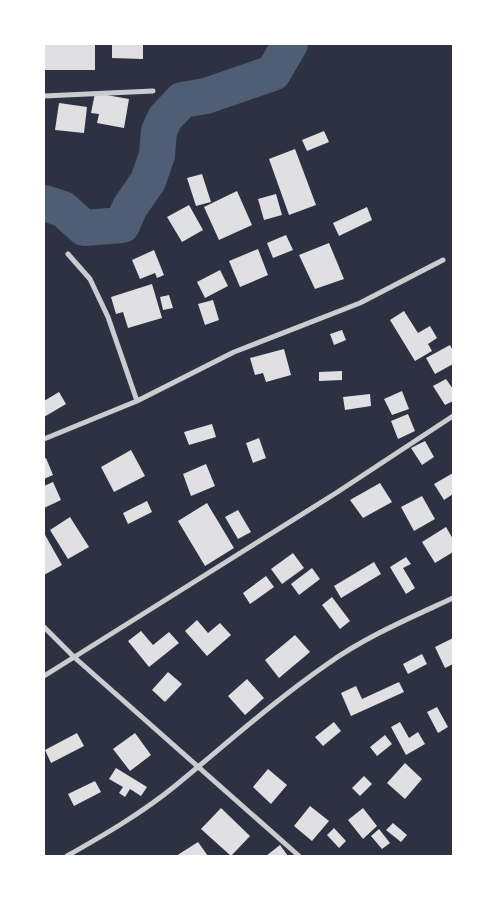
<svg xmlns="http://www.w3.org/2000/svg" width="497" height="900" font-family="Spectral,serif">
<style>
.lines{fill:none;stroke-linecap:round;stroke-linejoin:round}
.river{stroke:#4f5d75;stroke-width:36}
.building{fill:#e0e0e3}
.minor{stroke:#caccd0;stroke-width:5}
</style>
<rect width="100%" height="100%" fill="#2d3142"/>
<g class="lines">
<path class="river" d="M44,203l19,6 21,19 38,-3 8,-18 18,-26 9,-26 2,-24 6,-13 17,-18 24,-4 67,-23 17,-29"/>
</g>
<path class="building" d="M45,44h50v26h-50z
M112,44h31v15l-31,-1z
M95,93l34,6 -5,29 -27,-5 2,-9 -8,-1z
M59,103l28,4 -3,26 -29,-3z
M324,131l5,11 -22,9 -5,-11z
M295,149l21,56 -27,10 -20,-56z
M202,174l9,28 -15,4 -9,-28z
M237,191l15,34 -33,15 -15,-33z
M276,194l6,21 -18,5 -6,-21z
M189,205l14,25 -21,12 -15,-25z
M367,207l5,13 -33,16 -6,-13z
M286,235l7,15 -20,8 -6,-15z
M329,243l15,36 -29,10 -16,-34z
M258,249l10,26 -28,12 -11,-26z
M154,250l10,25 -7,3 -2,-5 -15,6 -8,-19z
M220,270l8,16 -23,12 -8,-16z
M152,284l10,34 -34,10 -5,-16 -7,2 -5,-17z
M169,295l4,13 -10,2 -3,-13z
M213,300l6,20 -14,5 -7,-21z
M404,311l14,22 12,-7 7,12 -9,6 4,7 -17,10 -25,-41z
M342,330l4,10 -12,5 -4,-11z
M450,345l3,6v13l-18,10 -9,-16z
M284,349l7,26 -25,7 -3,-9 -8,2 -5,-17z
M342,371v9l-23,1v-9z
M446,379l7,10v12l-8,4 -12,-19z
M402,391l7,18 -17,6 -8,-16z
M59,392l7,12 -22,13v-16z
M370,394l1,12 -26,4 -2,-13z
M408,414l7,17 -17,8 -7,-18z
M212,424l4,13 -27,8 -5,-13z
M259,438l7,20 -13,5 -7,-20z
M425,441l9,16 -12,8 -11,-17z
M131,450l14,26 -31,16 -13,-25z
M46,458l7,17 -9,4v-20z
M206,464l9,22 -24,10 -8,-22z
M453,473v21l-9,6 -10,-16z
M53,482l8,18 -17,8v-22z
M380,483l12,19 -29,16 -13,-18z
M422,496l13,23 -21,12 -13,-24z
M147,501l5,11 -24,12 -5,-11z
M207,503l27,45 -29,18 -27,-45z
M238,510l13,22 -13,7 -13,-22z
M70,517l19,30 -21,12 -18,-29z
M446,527l7,12v13l-18,11 -13,-21z
M44,533l18,32 -18,10z
M293,553l11,15 -22,16 -11,-15z
M406,557l5,7 -8,4 12,20 -9,6 -16,-27z
M374,562l7,12 -40,24 -7,-12z
M312,568l8,11 -21,16 -8,-11z
M266,576l8,11 -24,17 -7,-11z
M332,597l18,24 -10,8 -18,-24z
M197,620l11,13 12,-10 11,12 -24,21 -22,-25z
M141,631l12,14 16,-13 10,11 -30,24 -21,-26z
M295,635l15,17 -31,26 -14,-18z
M453,638v26l-8,4 -10,-21z
M422,654l5,10 -19,10 -5,-10z
M168,672l14,12 -17,18 -13,-12z
M247,679l17,19 -19,17 -17,-19z
M399,682l5,10 -53,24 -10,-23 15,-7 6,13z
M437,707l11,20 -10,6 -11,-21z
M334,722l7,9 -18,15 -8,-9z
M400,722l9,16 9,-6 7,12 -19,11 -15,-28z
M77,733l7,13 -33,17 -6,-13z
M135,733l16,22 -21,16 -17,-22z
M385,735l7,9 -15,12 -7,-9z
M405,763l17,16 -17,20 -18,-16z
M116,768l31,19 -6,9 -11,-7 -5,8 -6,-4 4,-6 -14,-8z
M268,769l19,16 -16,19 -18,-17z
M364,776l8,8 -12,12 -8,-8z
M95,781l6,11 -27,14 -6,-12z
M310,806l19,15 -17,20 -18,-15z
M221,808l29,28 -19,20 -30,-27z
M363,808l14,18 -14,13 -15,-19z
M393,823l14,12 -6,7 -15,-12z
M334,828l12,13 -7,7 -12,-13z
M379,829l11,14 -8,6 -11,-13z
M198,842l10,14h-32z
M280,845l8,11h-22z"/>
<g class="lines">
<path class="minor" d="M44,96l109,-5
M68,254l22,25 18,38 29,84
M44,439l93,-38 97,-49 126,-49 83,-43
M44,627l30,30 225,199
M44,676l292,-183 117,-77
M67,856c37,-21 75,-43 108,-70 50,-41 98,-84 151,-121 39,-28 84,-47 127,-67"/>
</g>
<rect width="497" height="900" fill="none" stroke="#ffffff" stroke-width="90"/>
</svg>
